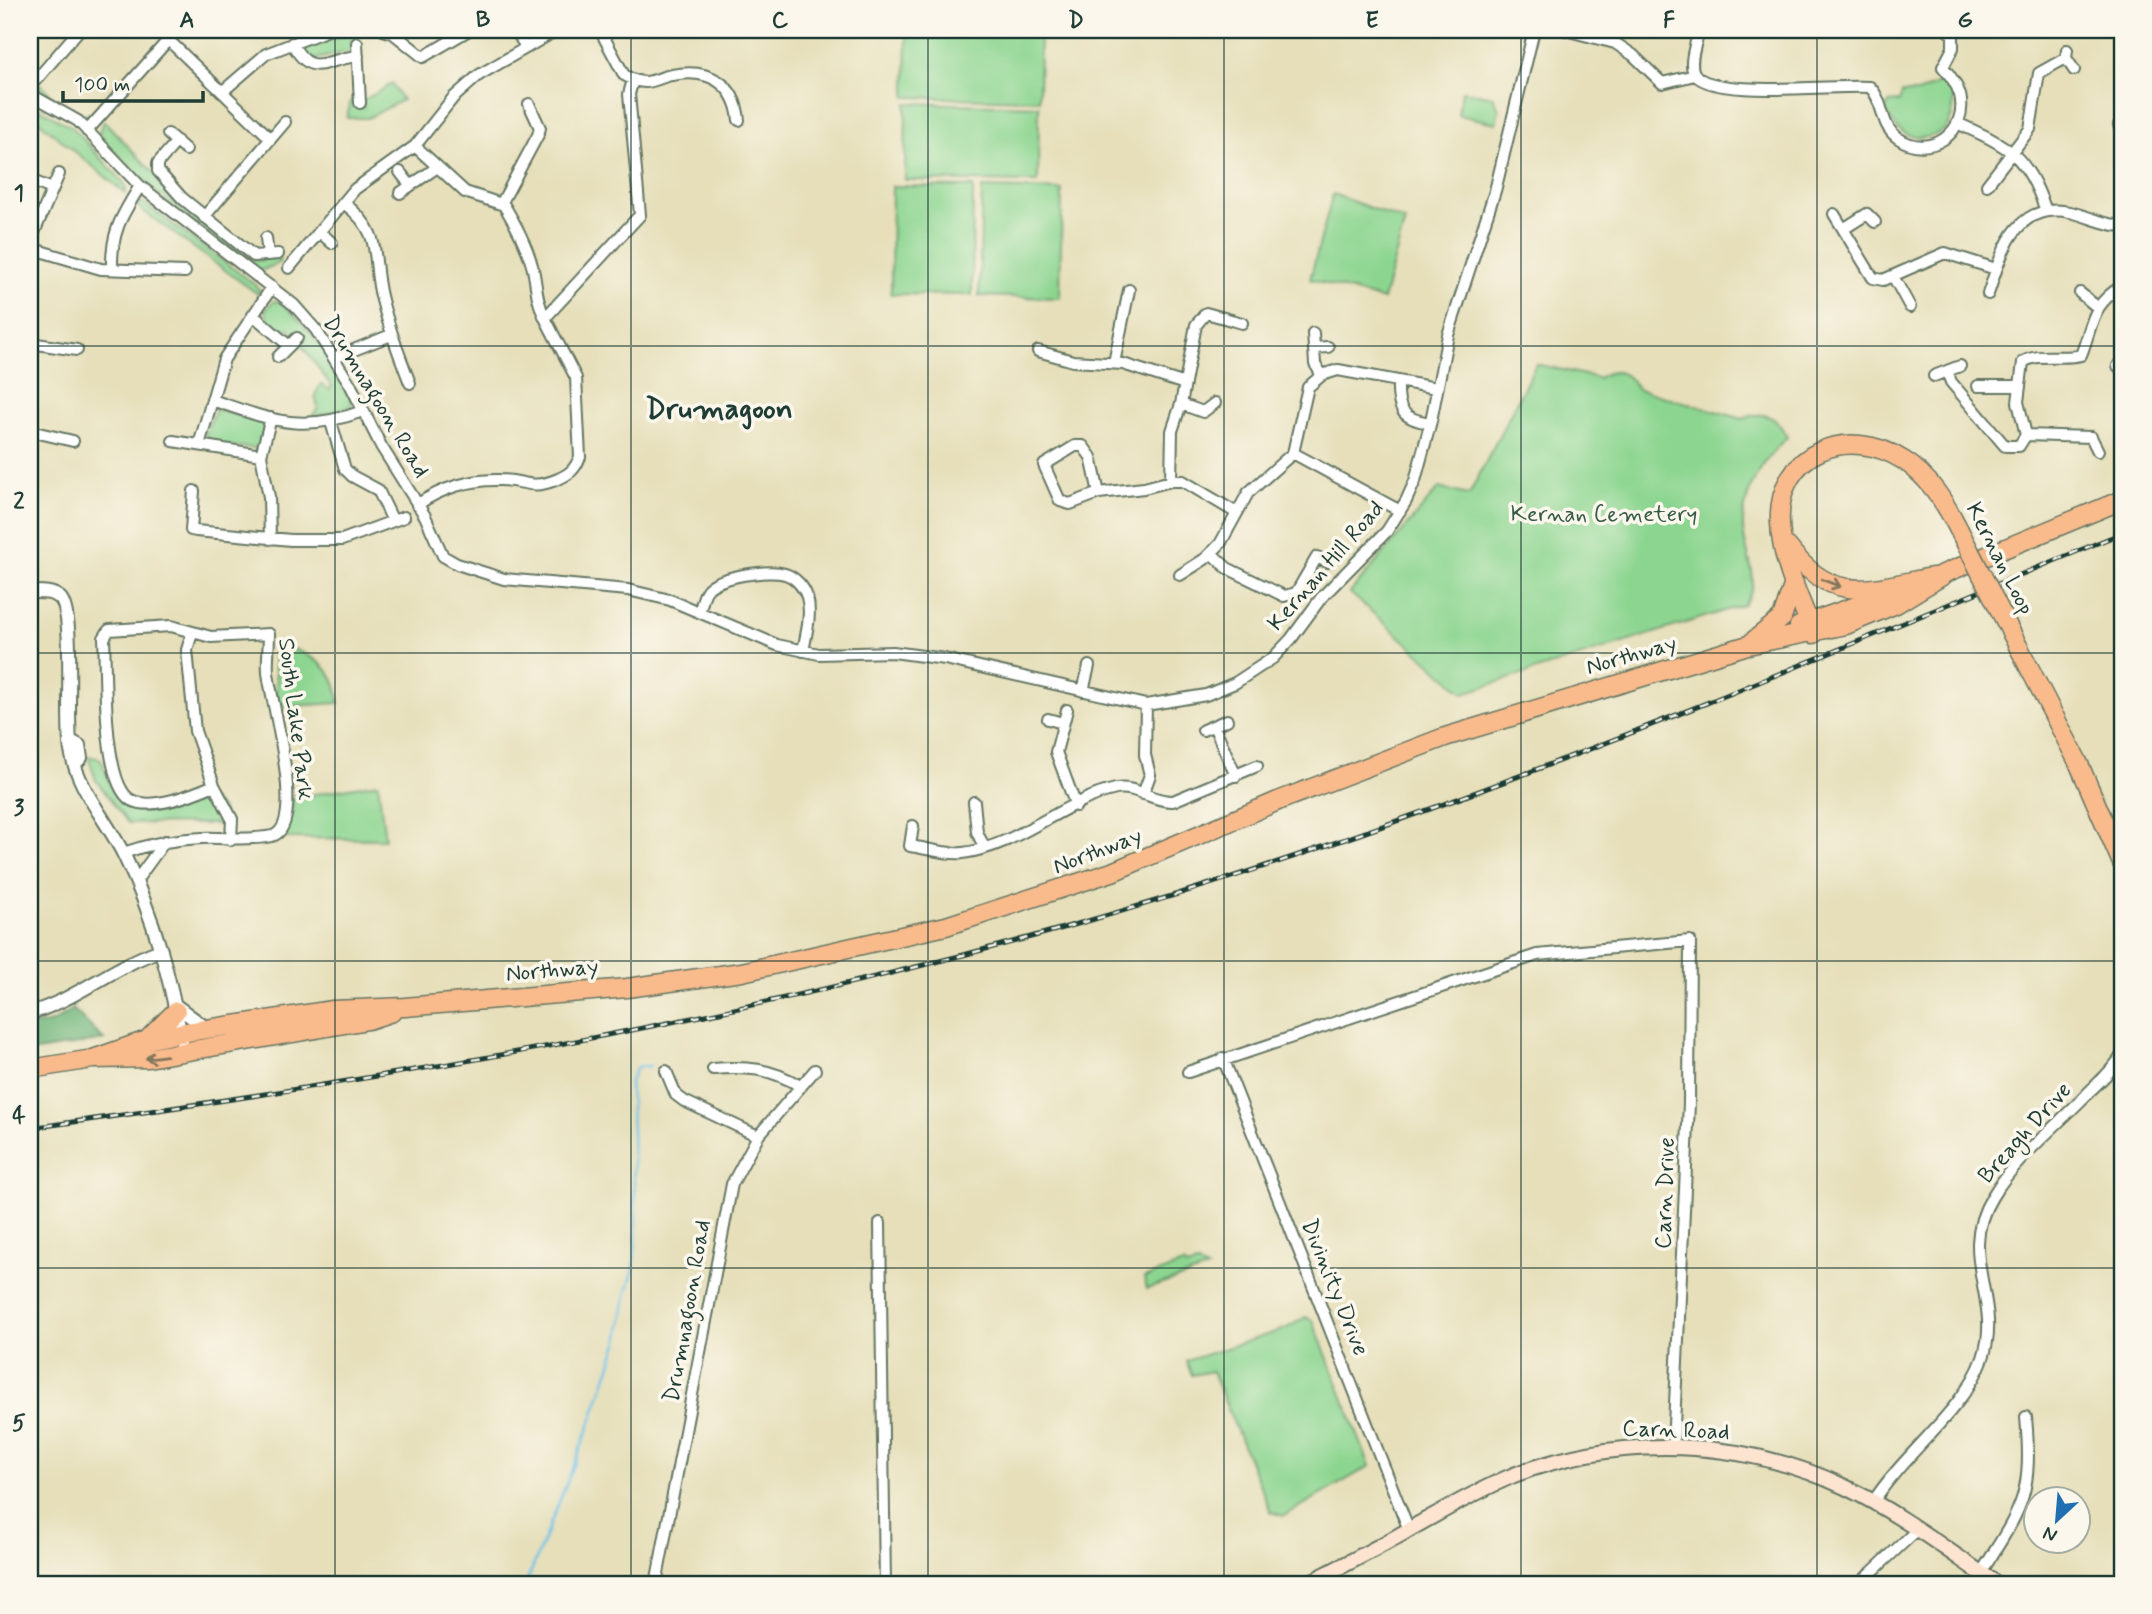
<svg xmlns="http://www.w3.org/2000/svg" width="2152" height="1614" font-family="Mynerve,sans-serif">
<style>
.green{fill:#8cd590;stroke:#568962;stroke-width:2}
.forest{fill:#71b67a;stroke:#487a57;stroke-width:2}
.lines{fill:none;stroke-linecap:round;stroke-linejoin:round}
.stream{stroke:#6dc2e9;stroke-width:2.5}
.minor-casing{stroke:#657663;stroke-width:14}
.tertiary-casing{stroke:#657663;stroke-width:16}
.secondary-casing{stroke:#657663;stroke-width:18}
.trunk-casing{stroke:#657663;stroke-width:21}
.minor{stroke:#fff;stroke-width:10}
.tertiary{stroke:#fff;stroke-width:12}
.secondary{stroke:#fde4d1;stroke-width:14}
.trunk{stroke:#fabb8c;stroke-width:18}
.rail-casing{stroke:#1f3d34;stroke-width:5}
.rail{stroke:#fbf7ec;stroke-width:2.5;stroke-dasharray:8;stroke-linecap:butt}
.trunk-bridge-casing{stroke:#657663;stroke-width:21;stroke-linecap:butt}
.trunk-bridge{stroke:#fabb8c;stroke-width:18}
.oneway{stroke:#82765c}
.grid{fill:none;stroke:#1f3d34;stroke-width:2;stroke-opacity:0.55}
.labels{text-anchor:middle;stroke-width:7;stroke-linejoin:round;paint-order:stroke}
.street-label{font-size:23px;fill:#1f3d34;stroke:#fbf7ec}
.park-label{font-size:23px;fill:#355b46;stroke:#fbf7ec}
.district-label{font-size:30px;font-weight:bold;fill:#1f3d34;stroke:#fbf7ec}
.neatline{fill:none;stroke:#1f3d34;stroke-width:2.5}
.grid-label{font-size:23px;text-anchor:middle;font-weight:bold;fill:#1f3d34}
</style>
<rect width="100%" height="100%" fill="#fbf7ec"/>
<filter id="ink" filterUnits="userSpaceOnUse"><feTurbulence type="fractalNoise" baseFrequency=".0143" numOctaves="2"/><feDisplacementMap in="SourceGraphic" scale="14" xChannelSelector="R" yChannelSelector="G"/><feConvolveMatrix kernelMatrix="1 2 1 2 8 2 1 2 1" color-interpolation-filters="sRGB"/></filter>
<filter id="wash" filterUnits="userSpaceOnUse"><feTurbulence type="fractalNoise" baseFrequency=".00686" numOctaves="4" result="noise"/><feDisplacementMap in="SourceGraphic" scale="28" xChannelSelector="R" yChannelSelector="G"/><feGaussianBlur stdDeviation="1.57" result="paint"/><feColorMatrix in="noise" values="0 0 0 0 0 0 0 0 0 0 0 0 0 0 0 0 0 1.4 0 .05"/><feComposite in="paint" operator="in"/></filter>
<g filter="url(#wash)">
<rect width="100%" height="100%" fill="#e6dfba"/>
<path class="green" d="M907,30h133l-1,70 -133,-3z
M359,33l-1,8h-7l-1,10 -41,10 -9,-11 23,-9z
M30,80c15,4 17,13 28,21 8,6 18,10 27,14l11,-3 2,2 -6,5c-21,-2 -44,-19 -62,-29z
M1944,80c13,18 12,31 1,50 -25,15 -49,7 -59,-21l3,-6 10,-1 3,-9h16z
M392,84l10,16 -34,18h-21l4,-18 5,-1 8,8v-7z
M1462,91l31,6 6,12 -3,14 -38,-8z
M30,103l43,25 52,56 1,10 -96,-80z
M906,103l133,3 -1,76 -133,-2z
M104,121l90,94 59,46 27,-4 -1,6 -21,9 -100,-78 -54,-52 -5,-11z
M892,186l81,1 -1,108 -81,-1z
M982,188l80,2 -2,108 -81,-2z
M1333,194l72,27 -22,79 -73,-21z
M142,202l111,81 7,7 -2,4 -119,-86 -3,-4z
M274,301l7,1c21,19 71,76 71,104l-41,12 7,-10 -3,-13 6,-11 8,6 3,-3 -43,-59 -8,4 -13,-12 -3,-10z
M1536,364l62,14c17,-11 29,-7 39,11l106,30c22,-10 34,-2 44,18 -24,23 -42,51 -44,85 -2,31 23,57 0,83l-279,88 -114,-100 89,-105 30,7z
M216,409l46,12 3,5 -6,23 -47,-5 -7,-10z
M274,642c31,10 64,22 65,61l-62,4z
M88,756l13,3 13,37 14,13 49,-3 34,-7 11,10 2,15 -96,-1 -32,-43z
M378,783l7,56 -98,-1 -3,-6 8,-17v-17z
M1183,1264l3,3 11,-3 10,5 -60,20 -3,-11z
M1306,1317l7,4 57,145 -86,50 -13,-4 -59,-141 -20,4 -6,-14 99,-32z"/>
<path class="forest" d="M73,1009l31,31 -74,12v-26l23,-4z"/>
<g class="lines">
<path class="stream" d="M526,1584l64,-159 28,-82 8,-48 8,-26 2,-37 -6,-151 7,-14 13,-1"/>
</g>
</g>
<g filter="url(#ink)">
<g class="lines">
<g class="minor-casing">
<path id="minor" d="M158,30l112,108
M383,30l10,3 30,24 46,-27
M516,30l10,18
M600,30l24,45c7,4 13,7 21,7 9,0 18,-6 27,-7 37,-7 63,8 67,45
M1565,30l50,13 18,12 29,28 33,-8
M1699,30c-2,11 -11,32 -5,43 15,27 145,11 176,14 15,15 9,38 28,51 32,22 71,-6 62,-43 -3,-11 -10,-20 -17,-28l10,-19v-13l-6,-5
M292,43c20,37 32,16 66,13
M357,43l3,60
M2067,50l-1,8 8,12
M30,76l7,3 42,-49
M222,92l44,-38 62,-24
M30,94l48,27 62,65 154,119 22,25 34,54 31,62 44,70 18,40 14,8 47,15 124,11 42,10 107,45 42,9 74,-2 52,7 201,46 60,-10 29,-12 38,-25 18,-19 30,-41 66,-67 19,-30 9,-20 16,-60 17,-86 47,-144 39,-161
M1957,123c53,24 69,31 89,88
M2119,125l3,9
M87,131l82,-92
M168,134l18,16
M177,141l-19,22v8l24,27 72,58 24,-2
M415,146l50,46 36,12 37,-69 2,-7 -11,-24
M400,172l10,13
M30,180l22,9
M1987,185l43,-56 9,-56 27,-15
M400,193l36,-25
M502,202c13,21 25,43 31,67 4,19 3,30 12,49l95,-103 -11,-121 4,-14
M344,203c42,33 26,53 38,97 7,28 17,55 28,83
M1834,214l39,64 10,2 62,-27 51,16
M204,217l81,-95
M1845,228l22,-14 8,8
M320,232l12,11
M266,238l2,17
M30,242l29,-68
M30,248l71,21 84,3
M289,268l66,-79 60,-43 38,-48 26,-23 78,-45
M112,269c-1,-37 9,-52 28,-83
M1893,276l17,31
M2080,293l17,14
M1988,294c14,-41 26,-93 82,-82 18,4 34,13 52,14
M253,315l35,30
M1313,333l2,31 7,11
M30,343l47,7
M1314,348l14,-1
M1038,351l35,10 50,3 62,20
M278,357l19,-19
M334,358l57,-23
M1114,363l15,-73
M2118,366l4,2
M1947,371l4,11 54,64h14l7,-11 -8,-33 5,-40c16,-10 39,-2 58,-7 13,-33 9,-49 41,-69
M1934,376l26,-10
M1398,382c-1,28 4,37 32,41
M1978,386h41
M212,400c60,20 88,34 151,11
M1181,404l22,8 12,-9
M331,422l14,47 7,7 26,14 15,31
M30,431l43,10
M2026,435l65,2 7,14
M173,441l88,14
M199,445l25,-86 48,-72
M1293,453l107,58
M194,491l-3,39 5,1 95,9h51l62,-23
M1099,493l-8,-36 -8,-11h-8l-31,19 16,36 10,3 29,-11 45,-5 27,-7
M417,505c24,-17 54,-26 83,-25 28,0 29,11 58,-1 12,-5 17,-10 22,-22l-4,-79 -31,-60
M1235,512l-52,-31h-12l1,-50 9,-27 15,-79 10,-12 36,10
M270,539l-1,-42 -8,-42 10,-37
M1211,553l16,15 57,28 12,-3 21,-36 10,5
M1180,575l25,-16 15,-15 28,-51 45,-40 15,-66 14,-12 16,-5 98,18
M700,610c2,-6 3,-15 7,-20 10,-14 63,-21 78,-16 10,3 19,13 22,23 5,16 -1,38 -4,54
M192,633l-5,17 8,81 19,54 18,34 -1,21
M1083,691l6,-25
M1067,710l-11,42 20,54
M1048,719l15,4
M1214,726l22,50
M1203,730l24,-10
M69,739l11,6 2,13 -7,7
M1143,794l7,-19 -5,-20 1,-50
M974,802l3,30 7,15
M913,826l-3,20c16,2 36,9 53,7 56,-7 99,-52 153,-64 19,-4 37,13 57,12l84,-35
M123,853c26,-9 51,-14 79,-15 23,-1 46,3 70,-2 36,-9 -2,-137 -4,-164 -1,-12 1,-25 1,-38l-58,3 -40,-11 -62,4 -5,8c2,32 -2,146 27,162 20,11 63,-6 83,-15
M136,881l29,-40
M1223,1058l186,472
M713,1069c32,-3 58,-1 87,17
M666,1071l10,24 8,6 74,35
M1188,1072l349,-117 153,-14 -1,162 -16,344
M880,1223l5,361
M1873,1502c31,-49 91,-91 110,-144 20,-59 -27,-102 9,-161 24,-40 66,-72 98,-106 11,-11 24,-22 32,-36
M1981,1573c41,-66 52,-76 45,-156
M656,1584l76,-400 26,-48 57,-66
M1859,1584l58,-54"/>
</g>
<g class="tertiary-casing">
<path id="tertiary" d="M30,592c10,0 22,-1 30,6 16,16 5,123 11,153 7,39 36,69 53,104 31,63 48,129 60,198
M175,1005l31,23
M30,1013c46,-13 85,-48 131,-63"/>
</g>
<g class="secondary-casing">
<path id="secondary" d="M1307,1584c34,-18 70,-35 103,-55 34,-19 68,-39 104,-54 106,-41 227,-37 331,12 54,26 103,64 152,97"/>
</g>
<g class="trunk-casing">
<path id="trunk" d="M1788,547c45,59 81,42 144,30
M1931,579l191,-79
M1799,626l92,-32
M1814,634c-14,-34 -33,-74 -34,-111 -4,-72 69,-98 123,-63 26,16 43,44 56,70
M1753,641l29,-23 12,-35
M2018,646l60,116 44,101
M147,1040l29,-29
M93,1059l54,-19 33,-7 153,-23 72,-3 222,-19 115,-16 204,-46 166,-54 166,-71 167,-64 303,-92 98,-20 50,-21 46,-28
M30,1069l63,-10 55,-1 220,-38 24,-8"/>
</g>
<use href="#minor" class="minor"/>
<use href="#tertiary" class="tertiary"/>
<use href="#secondary" class="secondary"/>
<use href="#trunk" class="trunk"/>
<g class="rail-casing">
<path id="rail" d="M30,1128c351,-48 702,-106 1044,-203 360,-102 703,-251 1048,-392"/>
</g>
<use href="#rail" class="rail"/>
<g class="trunk-bridge-casing">
<path id="trunk-bridge" d="M1959,530l59,116"/>
</g>
<use href="#trunk-bridge" class="trunk-bridge"/>
</g>
<defs><path id="oneway-shaft" d="M-6 0H5M1.5-3L5.5 0L1.5 3" fill="none" stroke-width="1.6" stroke-linecap="round" stroke-linejoin="round" transform="scale(1.75)"/></defs>
<g class="oneway">
<use href="#oneway-shaft" transform="translate(1831 583) rotate(21)"/>
<use href="#oneway-shaft" transform="translate(156 1057) rotate(173)"/>
</g>
</g>
<path class="grid" d="M335,30v1554M631,30v1554M928,30v1554M1224,30v1554M1521,30v1554M1817,30v1554M30,346h2092M30,653h2092M30,961h2092M30,1268h2092"/>
<g class="labels">
<g class="street-label">
<text transform="translate(377 396) rotate(59)" y="8">Drumnagoon Road</text>
<text transform="translate(2001 558) rotate(63)" y="8">Kernan Loop</text>
<text transform="translate(1325 565) rotate(-49)" y="8">Kernan Hill Road</text>
<text transform="translate(1631 654) rotate(-16)" y="8">Northway</text>
<text transform="translate(297 719) rotate(83)" y="8">South Lake Park</text>
<text transform="translate(1097 850) rotate(-21)" y="8">Northway</text>
<text transform="translate(552 969) rotate(-5)" y="8">Northway</text>
<text transform="translate(2024 1132) rotate(-48)" y="8">Breagh Drive</text>
<text transform="translate(1664 1193) rotate(-88)" y="8">Carn Drive</text>
<text transform="translate(1336 1287) rotate(68)" y="8">Divinity Drive</text>
<text transform="translate(686 1311) rotate(-80)" y="8">Drumnagoon Road</text>
<text transform="translate(1676 1429) rotate(2)" y="8">Carn Road</text>
</g>
<g class="park-label">
<text x="1604" y="521">Kernan Cemetery</text>
</g>
<g class="district-label">
<text x="719" y="418">Drumagoon</text>
</g>
</g>
<rect width="2152" height="1614" fill="none" stroke="#fbf7ec" stroke-width="77"/>
<g transform="translate(2057 1520) rotate(206)"><circle r="33" fill="#fbf7ec" stroke="#a3ada2" stroke-width="2"/>
<path d="M0-5L12 26L0 18L-12 26Z" fill="#1f6fb2"/>
<text y="-10" font-size="19" font-weight="bold" text-anchor="middle" fill="#1f3d34">N</text>
</g>
<path d="M63 91v10h140v-10" fill="none" stroke="#1f3d34" stroke-width="3.5"/>
<text x="74" y="91" font-size="21" fill="#1f3d34" stroke="#fbf7ec" stroke-width="5" paint-order="stroke">100 m</text>
<rect x="38" y="38" width="2076" height="1538" class="neatline"/>
<g class="grid-label">
<text x="187" y="27">A</text>
<text x="483" y="27">B</text>
<text x="780" y="27">C</text>
<text x="1076" y="27">D</text>
<text x="1372" y="27">E</text>
<text x="1669" y="27">F</text>
<text x="1965" y="27">G</text>
<text x="19" y="200">1</text>
<text x="19" y="508">2</text>
<text x="19" y="815">3</text>
<text x="19" y="1122">4</text>
<text x="19" y="1430">5</text>
</g>
</svg>
